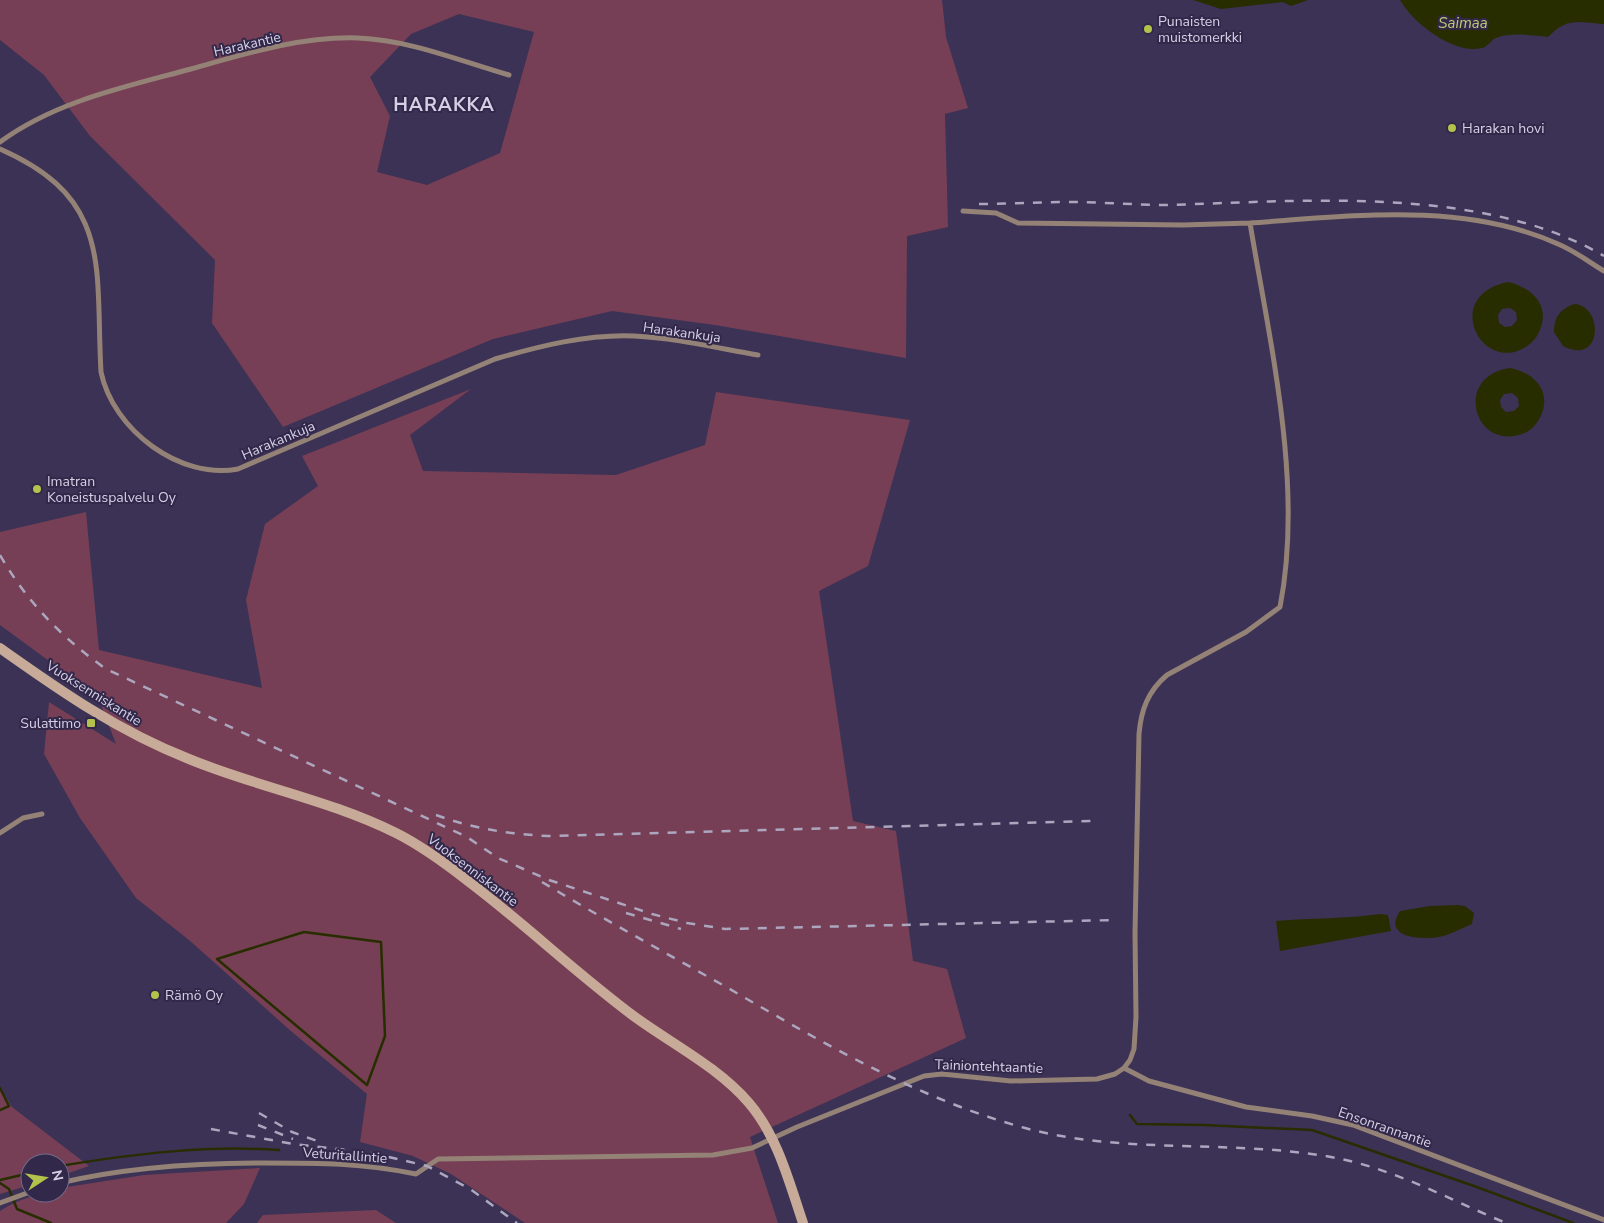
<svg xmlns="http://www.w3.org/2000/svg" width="1604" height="1223" font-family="'Nunito Sans',sans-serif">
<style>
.green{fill:#773f55;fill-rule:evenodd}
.water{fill:#282d00;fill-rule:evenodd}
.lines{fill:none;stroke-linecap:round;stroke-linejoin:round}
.stream{stroke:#282d00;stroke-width:2.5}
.street{stroke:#948276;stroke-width:5}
.secondary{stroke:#c7ab98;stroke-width:10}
.rail{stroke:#aca6bf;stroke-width:2.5;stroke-dasharray:9 9;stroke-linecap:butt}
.poi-dot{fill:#b3c24b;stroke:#32284a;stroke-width:2}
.labels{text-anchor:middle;stroke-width:4;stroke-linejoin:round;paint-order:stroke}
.poi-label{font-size:14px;fill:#d5d0e6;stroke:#32284a;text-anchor:start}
.street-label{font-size:14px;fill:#d5d0e6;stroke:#32284a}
.water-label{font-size:15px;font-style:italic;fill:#becb73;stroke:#32284a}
.district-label{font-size:19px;font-weight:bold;letter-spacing:1px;fill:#d5d0e6;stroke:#32284a}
</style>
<rect width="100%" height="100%" fill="#3c3255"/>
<path class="green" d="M0,0h942l4,37 22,71 -23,6 3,113 -41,9 -1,122 -191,-33 -103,-14 -119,28 -210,88 -71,-104 3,-63 -125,-124 -46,-61 -44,-35zM459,14l75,18 -34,121 -73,32 -50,-13 13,-56 -20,-39 41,-43z
M471,389l-61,46 13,36 193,4 89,-30 11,-53 194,28 -42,146 -49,25 34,230 43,10 17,130 34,8 19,69 -216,99 28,86h-253l-74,-49 -38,-18 -53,-14 7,-48 -75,-62 -103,-92 -53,-42 -56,-80 -36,-64 5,-52 67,42 -18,-47 -98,-72v-93l86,-20 13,138 163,38 -16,-88 19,-76 53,-38 -16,-30z
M0,1088l12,19 77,59 -29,10v-13h-30v22l-30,9z
M260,1168l-16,36 -18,19h-226v-12c18,-12 38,-18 60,-18v-4l7,-2 77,-12z
M376,1210l20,13h-139l6,-8z"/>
<path class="water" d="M1193,0h115l-17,6 -8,-4 -62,7z
M1400,0h204v24c-26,-2 -37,-7 -56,13 -16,-2 -40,-5 -54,2 -4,3 -7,8 -12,9 -28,7 -69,-25 -82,-48z
M1508,282c26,6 45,26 29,54 -4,6 -10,11 -17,14 -42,18 -76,-55 -12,-68zM1510,308l6,4 1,8 -5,6 -7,1 -6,-4 -1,-8 4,-6z
M1574,304c30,1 29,63 -11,42l-9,-14c0,-15 6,-23 20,-28z
M1510,368c22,4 41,21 32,45 -4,10 -10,18 -20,21 -48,17 -69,-58 -12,-66zM1512,393l6,5 1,8 -5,5 -8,1 -5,-5 -1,-7 4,-6z
M1458,905l7,1 9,7 -2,11c-10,4 -22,11 -33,13 -18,3 -57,1 -39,-26l30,-5z
M1381,914l7,1 3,16 -111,20 -4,-30c36,-3 68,-2 105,-7z"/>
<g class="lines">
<path class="stream" d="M304,932l77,10 4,94 -18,49 -150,-126z
M0,1088l9,18 -9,4
M1130,1115l7,9 67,1 108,5 162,56 99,37
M60,1166c72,-12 146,-21 219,-16
M0,1180l30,-7
M0,1183l9,6 8,20 34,14"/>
<path class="street" d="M0,142c56,-41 125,-55 191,-73 53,-15 111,-33 167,-31 52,2 102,23 151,37
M0,149c114,50 95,119 101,223 12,58 79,108 137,97l257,-110c45,-13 92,-25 139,-23 42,2 83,12 124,19
M1250,223c101,-7 213,-22 308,21 17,7 31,18 46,27
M0,833l23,-15 19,-4
M1124,1068l25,13 97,26 66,9 41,9 251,95
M60,1183c67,-16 136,-20 204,-20 55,0 98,0 152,11l22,-15 275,-4 39,-7 45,-21 127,-51 18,-2 69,7 86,-2 18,-5 9,-6 6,-8 4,-11 2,-32 -1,-84 4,-199c2,-24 9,-43 28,-59l79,-43 34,-25c24,-122 -10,-263 -30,-384l-67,2 -165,-2 -22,-10 -33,-2
M0,1203l30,-11"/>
<path class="secondary" d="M0,648c62,44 118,83 189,111 68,28 141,41 207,74 26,13 49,30 72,48 57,43 109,93 167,136 37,27 83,50 114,86 29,34 40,79 54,120"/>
<path class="rail" d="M979,204c30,0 60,-2 91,-2 32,0 65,3 98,3 137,-4 314,-20 436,51
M0,555c27,47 62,83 106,114l361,168 31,21 51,22 103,34 35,9 38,6 391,-9
M436,815c38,14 73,19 112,21l544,-15
M542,882c61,37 124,71 186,106 95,55 190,111 297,140 100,27 204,11 306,29 62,11 117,42 175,66
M626,913l55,16
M259,1113l33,19 31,11
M258,1125l35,14
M211,1129l82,15 79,9 55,13 43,23 47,34"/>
</g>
<g class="poi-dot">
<circle cx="1148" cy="29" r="5"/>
<circle cx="1452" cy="128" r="5"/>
<circle cx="37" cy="489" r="5"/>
<rect x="86" y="718" width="10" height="10" rx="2.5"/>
<circle cx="155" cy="995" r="5"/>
</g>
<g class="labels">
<g class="poi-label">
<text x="1158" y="26">Punaisten<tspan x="1158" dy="16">muistomerkki</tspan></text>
<text x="1462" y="133">Harakan hovi</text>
<text x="47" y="486">Imatran<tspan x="47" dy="16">Koneistuspalvelu Oy</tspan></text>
<text x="81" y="728" text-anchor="end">Sulattimo</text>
<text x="165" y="1000">Rämö Oy</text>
</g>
<g class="street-label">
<text transform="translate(247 44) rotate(-13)" y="5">Harakantie</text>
<text transform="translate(682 332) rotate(8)" y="5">Harakankuja</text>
<text transform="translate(278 440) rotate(-23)" y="5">Harakankuja</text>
<text transform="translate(94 693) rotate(32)" y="5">Vuoksenniskantie</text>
<text transform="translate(473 870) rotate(37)" y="5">Vuoksenniskantie</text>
<text transform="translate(989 1066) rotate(2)" y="5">Tainiontehtaantie</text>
<text transform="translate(1385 1127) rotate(19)" y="5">Ensonrannantie</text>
<text transform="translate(345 1155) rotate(4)" y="5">Veturitallintie</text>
</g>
<g class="water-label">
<text x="1463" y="28">Saimaa</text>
</g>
<g class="district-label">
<text x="444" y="111">HARAKKA</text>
</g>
</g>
<g transform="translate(45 1178) rotate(78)"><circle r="24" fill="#32284a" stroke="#736b88"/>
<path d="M0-4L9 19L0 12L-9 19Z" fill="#b3c24b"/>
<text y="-8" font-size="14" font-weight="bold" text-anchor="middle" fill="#d5d0e6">N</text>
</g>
</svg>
